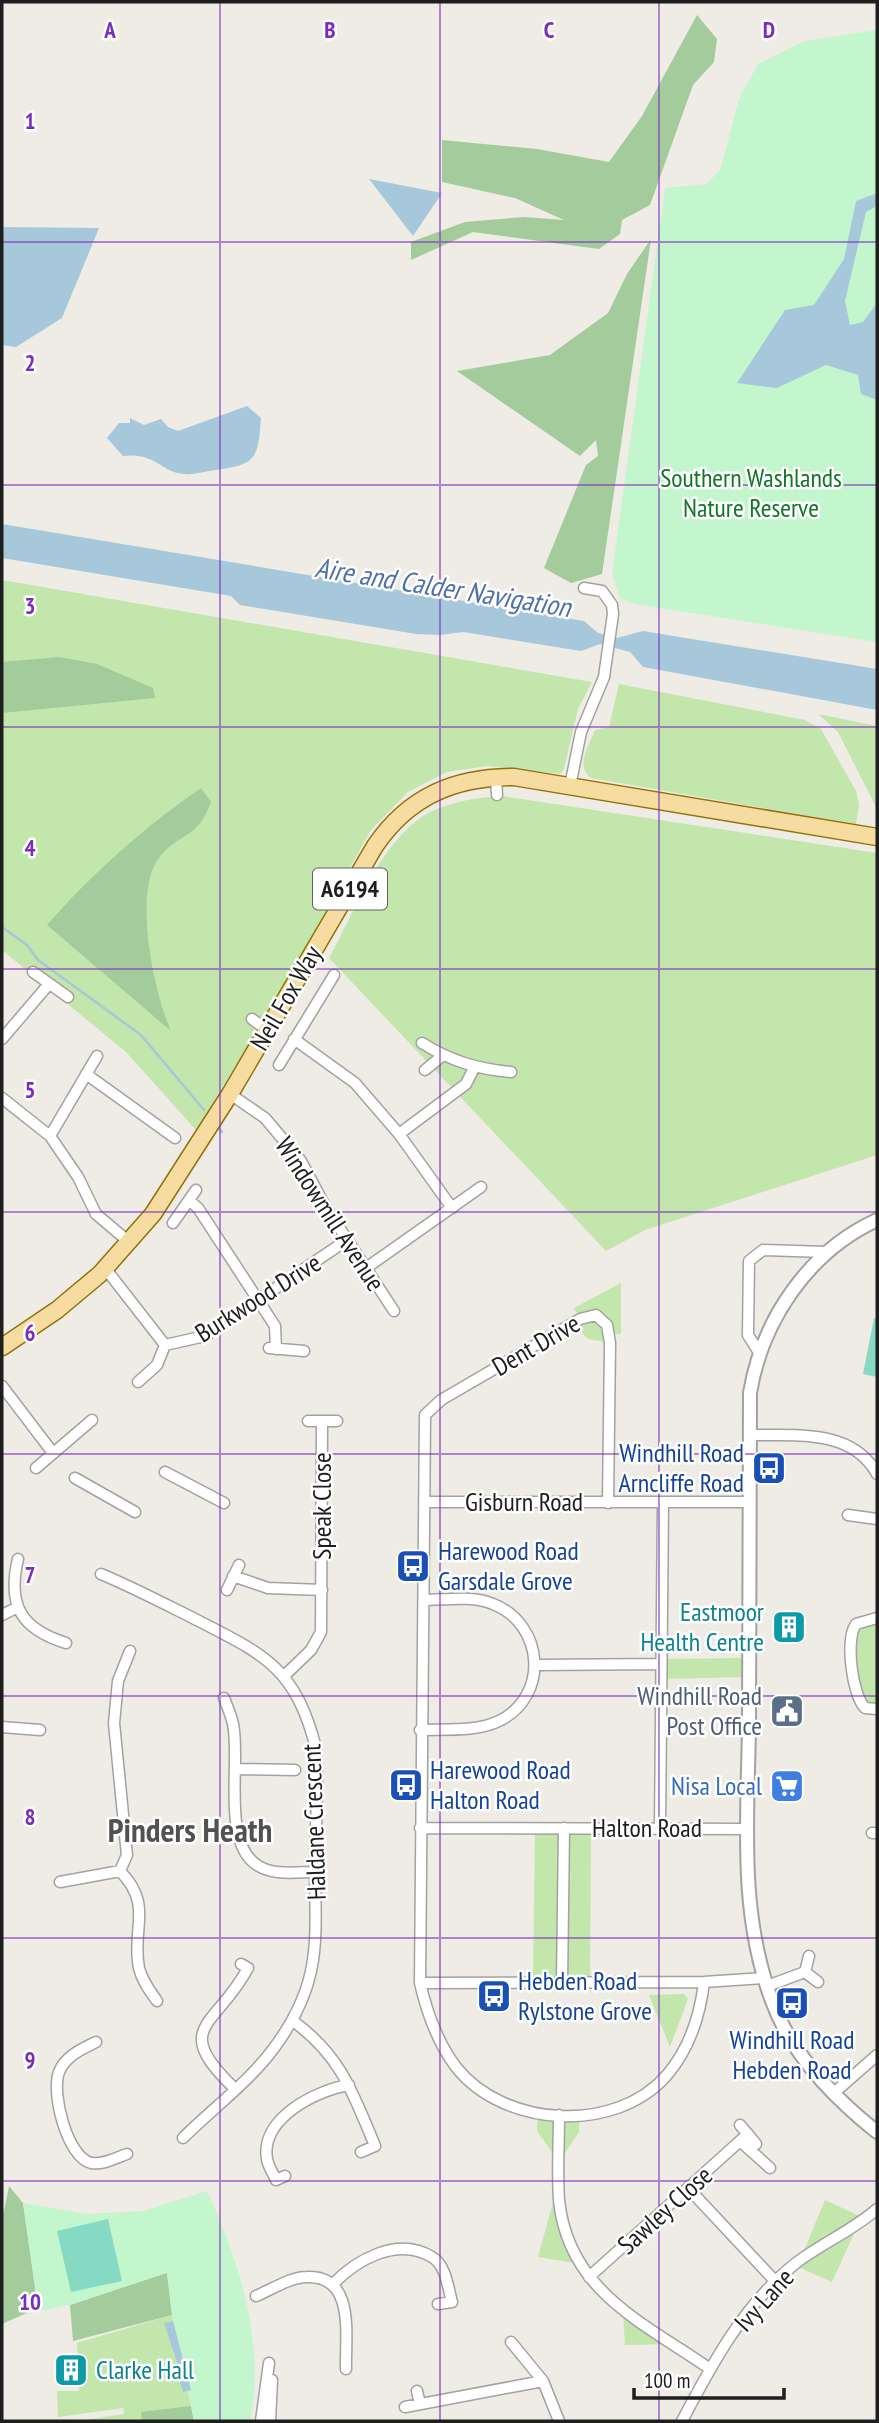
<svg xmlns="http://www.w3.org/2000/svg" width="879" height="2423" font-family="'PT Sans Narrow',sans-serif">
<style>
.grass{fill:#c2e6ac}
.forest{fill:#a3cb9b}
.park{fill:#c3f6cd}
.pitch{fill:#86d9c3}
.water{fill:#a7c8da}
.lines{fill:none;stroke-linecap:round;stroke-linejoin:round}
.stream{stroke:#a7c8da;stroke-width:2.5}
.minor-casing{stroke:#a2a2a2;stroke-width:13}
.tertiary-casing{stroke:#a2a2a2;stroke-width:16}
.primary-casing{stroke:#907308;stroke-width:19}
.minor{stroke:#fff;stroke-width:10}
.tertiary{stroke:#fff;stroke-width:12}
.primary{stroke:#f7dca1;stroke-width:16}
.grid{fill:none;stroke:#7b2cbf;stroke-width:2;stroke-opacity:0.55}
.labels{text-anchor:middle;stroke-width:5;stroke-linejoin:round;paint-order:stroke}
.shield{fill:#fff;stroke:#626262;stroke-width:2}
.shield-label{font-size:24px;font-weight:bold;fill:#1e1e1e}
.park-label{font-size:26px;fill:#117626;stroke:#fff}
.street-label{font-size:26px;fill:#1e1e1e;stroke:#fff}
.transit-label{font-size:26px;fill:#164399;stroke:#fff;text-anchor:start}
.culture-label{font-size:26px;fill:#0d838f;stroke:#fff;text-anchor:end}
.service-label{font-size:26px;fill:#4e5e75;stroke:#fff;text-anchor:end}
.shop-label{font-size:26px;fill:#366cbe;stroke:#fff;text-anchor:end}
.water-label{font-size:28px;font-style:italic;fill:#4f71a8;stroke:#fff}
.district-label{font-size:33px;font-weight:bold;fill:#515151;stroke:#fff}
.grid-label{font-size:23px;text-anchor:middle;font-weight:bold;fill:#7b2cbf;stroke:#fff;stroke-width:5;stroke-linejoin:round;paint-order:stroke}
</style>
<rect width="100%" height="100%" fill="#eeece4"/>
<path class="grass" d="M2,580l590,102 -14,27 -14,60 -4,5 -73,-8 -40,6 -39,20 -37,38 -91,163 -84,137 -70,-78 -124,-102z
M619,684l186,36 16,9 35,62 3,14 -3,19 -265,-46c-16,-12 -2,-32 4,-48l14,-3z
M818,714l59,12v83l-39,-77z
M501,796l376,57v302l-232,75 -39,21 -277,-293c25,-45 46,-103 86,-136 23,-19 58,-24 86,-26z
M621,1283v51h-11v9l-22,-4 -15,-16 7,-4 -6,-11z
M877,1618v91l-12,-1 -15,-69 6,-15z
M744,1658v19l-81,2v-20z
M535,1828h56l-1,154 -57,1z
M684,1994l4,5 -18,48 -21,-52z
M538,2113l42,2 -1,17 -20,30 -22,-31z
M558,2184l2,19 20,61 -42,-7z
M825,2200l41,19 -8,6 -26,57 -38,-17 6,-5z
M623,2311l51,33 -49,1z
M172,2315l22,106h-116l46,-7 -1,-6 -65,9 -1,-26h22l-2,-48z"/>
<path class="forest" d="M697,15l20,24 -3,23 -21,23 -43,120 -28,15 -2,14 -21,15 -126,-17 -62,28v-18l54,-20 59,-5 40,3 -49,-22 -73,-16v-42l95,9 72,13 33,-46z
M651,239l-49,335 -31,9 -27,-15 42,-103 12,-9 -2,-16 -16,16 -123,-85 93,-16 58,-42 19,-39z
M59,657l38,7 56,24 2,10 -153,15v-51z
M201,788l10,14c-14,38 -29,29 -50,53 -30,34 -7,137 10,176l-124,-106c47,-53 96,-97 154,-137z
M9,2186l14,17 15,105 -36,16v-103z
M167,2272l5,43 -99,26 -3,-36z
M191,2406l3,15h-52l-1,-9z"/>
<path class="park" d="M877,30v612l-243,-38 -14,-6 -8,-24 53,-386 41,-4 14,-13 19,-72 19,-35 47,-23z
M207,2191c32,69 59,154 43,230h-56l-22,-106 -5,-42 -97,32 -30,6 -2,-3 -15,-105 63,11 57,-3z"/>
<path class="pitch" d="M874,1318l3,1v58l-14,-3z
M108,2219l14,62 -51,11 -14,-61z"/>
<path class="water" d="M369,179l73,14 -29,43z
M877,193v13l-11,6 -21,89 5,24 13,-3 14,-19v97l-16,-6 -3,-19 -32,-10 -49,23 -40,-5 48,-73 29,-5 30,-46 12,-58z
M2,227l97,1 -37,90 -46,29 -14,-2z
M247,406l14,12c-3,40 -4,47 -45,52 -10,1 -22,5 -32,4 -24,-2 -28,-22 -61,-18l-16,-18 12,-15h11v-5l14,7 17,-6 7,8 10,4z
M2,524l582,97 14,12 19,5 26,-7 234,38v41l-234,-43 -13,-15 -30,-8 -19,7 -118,-19 -23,3 -24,-1 -176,-29 -9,-9 -229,-38z
M173,2321l18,69 -8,2 -8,-26 2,-4 -13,-39z"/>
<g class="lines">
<path class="stream" d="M2,927l25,18 11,15 103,75 63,75
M219,1129l3,3"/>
<g class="minor-casing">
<path id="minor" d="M496,777l1,18
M570,786l11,-54 23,-55 9,-63 -1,-9 -10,-14 -18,-3
M33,972l35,25
M252,1019l15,11
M2,1039l47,-55
M294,1039l61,44 44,51 53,74
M422,1043c29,18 55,26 89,29
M279,1065l55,-90
M425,1070l17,-14
M86,1074l89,64
M230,1094l35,24 36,43 24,45 69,105
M2,1098l48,38 28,41 18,37 33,28
M399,1134l67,-50 8,-16
M50,1136l47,-80
M189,1200l9,8 77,118 1,23
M173,1223l23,-33
M105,1268l60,77 -8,20 -19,17
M366,1268l115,-81
M165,1345l40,-9 142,-96
M269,1348l35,3
M760,1354l-12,-19 1,-74 14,-11 63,2
M2,1386l51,67
M308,1421h29
M750,1435c44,1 102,-7 127,39
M36,1468l56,-48
M165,1472l59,31
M75,1478l60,34
M425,1502h324
M608,1503l2,-160 -3,-18 -11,-10 -16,4 -139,81 -16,15 -5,568c7,30 17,59 36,84 47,60 159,68 211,8 23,-27 33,-59 37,-93
M848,1515l29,4
M18,1559c-11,46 3,70 48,84
M101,1574c31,13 62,29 92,44 70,36 102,48 123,130 3,41 -1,82 -1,123 1,73 6,114 -41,177 -25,34 -61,60 -91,90
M233,1576l35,12 54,2
M227,1590l12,-25
M2,1615l16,-8
M877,1618l-21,6c-11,15 -4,71 9,84l12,1
M536,1665l125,-1
M284,1676l27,-26 10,-18 1,-210
M224,1698c3,8 7,17 9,26 8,36 -12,118 24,141 16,11 40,7 58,7
M2,1727l38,3
M420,1730c26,-1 56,2 79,-9 51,-25 45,-97 -6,-117 -21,-9 -48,-4 -69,-4
M235,1769l60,1
M660,1827l3,-324
M420,1828l328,1
M872,1833h5
M120,1871c34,35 11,57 19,97 3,13 11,23 18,33
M60,1882l60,-11 7,-16 -13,-132 4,-42 12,-30
M809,1956l-4,16 13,10
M420,1983l284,-1 60,-4
M562,1983l2,-155
M767,1986l38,-14
M293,2021c48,35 60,72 82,125l-14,6
M96,2042c-14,7 -31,14 -37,30 -8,21 8,85 32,91 12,2 25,-5 36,-9
M234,2088c-64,-62 -18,-60 14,-120l-7,-4
M835,2092l42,-37
M559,2115c0,28 -2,57 0,85 9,91 85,123 151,169
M740,2125l16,19
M748,2134l-8,7 30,27
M285,2176l-9,4c-3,-7 -8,-14 -9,-21 -7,-41 50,-69 82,-74
M689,2189l86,92
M589,2277l151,-136
M332,2285c24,-25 65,-49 100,-28 14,8 16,31 20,45l-14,2
M256,2296c15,-6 34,-19 51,-19 49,-2 38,60 39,92
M511,2342l32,39 16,40
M417,2391l3,13
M405,2407l138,-26
M261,2421l8,-58
M270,2421l2,-41
M682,2421c30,-57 62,-117 114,-158 26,-20 56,-32 81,-54"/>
</g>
<g class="tertiary-casing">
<path id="tertiary" d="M877,1220c-68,31 -115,100 -127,173 -1,110 -1,220 -1,330 -1,94 -11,188 23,278 19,52 62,97 105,131"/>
</g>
<g class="primary-casing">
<path id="primary" d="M2,1347l55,-37 43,-36 53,-60 77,-120 145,-248c34,-50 80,-69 139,-69l363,60"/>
</g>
<use href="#minor" class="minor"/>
<use href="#tertiary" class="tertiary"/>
<use href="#primary" class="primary"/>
</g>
<path class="grid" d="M220,2v2419M440,2v2419M659,2v2419M2,242h875M2,485h875M2,727h875M2,969h875M2,1212h875M2,1454h875M2,1696h875M2,1938h875M2,2181h875"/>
<defs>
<g id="bus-square" transform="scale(1.75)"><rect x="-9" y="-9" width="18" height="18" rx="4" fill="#1a4fb4" stroke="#fff"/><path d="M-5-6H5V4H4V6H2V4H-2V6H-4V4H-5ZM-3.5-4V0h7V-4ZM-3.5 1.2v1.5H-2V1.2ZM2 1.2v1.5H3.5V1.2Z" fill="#fff"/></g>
<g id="building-square" transform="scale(1.75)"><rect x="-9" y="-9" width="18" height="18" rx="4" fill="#0f9aa8" stroke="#fff"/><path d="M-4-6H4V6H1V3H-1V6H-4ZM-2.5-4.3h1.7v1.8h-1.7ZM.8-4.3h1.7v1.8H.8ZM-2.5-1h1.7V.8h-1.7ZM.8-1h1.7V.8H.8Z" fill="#fff"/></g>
<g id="civic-square" transform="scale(1.75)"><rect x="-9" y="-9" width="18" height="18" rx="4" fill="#5c6f8a" stroke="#fff"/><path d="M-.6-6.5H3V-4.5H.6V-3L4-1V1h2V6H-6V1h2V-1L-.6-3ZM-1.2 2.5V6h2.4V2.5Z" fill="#fff"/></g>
<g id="supermarket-square" transform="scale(1.75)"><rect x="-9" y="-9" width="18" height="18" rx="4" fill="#3f7fe0" stroke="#fff"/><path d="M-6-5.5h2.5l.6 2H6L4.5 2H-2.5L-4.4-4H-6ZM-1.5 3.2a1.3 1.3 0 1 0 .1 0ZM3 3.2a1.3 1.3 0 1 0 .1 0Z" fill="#fff"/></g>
</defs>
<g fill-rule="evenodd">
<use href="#bus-square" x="769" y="1468"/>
<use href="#bus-square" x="413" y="1566"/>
<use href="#building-square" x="789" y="1627"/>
<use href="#civic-square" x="787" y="1711"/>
<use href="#bus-square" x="406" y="1785"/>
<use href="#supermarket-square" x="787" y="1786"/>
<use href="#bus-square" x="494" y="1996"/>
<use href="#bus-square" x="792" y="2003"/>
<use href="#building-square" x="71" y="2370"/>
</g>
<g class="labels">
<rect class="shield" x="313" y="868.5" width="74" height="41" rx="5"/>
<g class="shield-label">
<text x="350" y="897">A6194</text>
</g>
<g class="park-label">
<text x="751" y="487">Southern Washlands<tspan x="751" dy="30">Nature Reserve</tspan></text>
</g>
<g class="street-label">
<text transform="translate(286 998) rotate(-60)" y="9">Neil Fox Way</text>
<text transform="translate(330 1214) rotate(57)" y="9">Windowmill Avenue</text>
<text transform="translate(258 1298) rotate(-32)" y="9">Burkwood Drive</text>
<text transform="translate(536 1345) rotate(-30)" y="9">Dent Drive</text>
<text x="524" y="1511">Gisburn Road</text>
<text transform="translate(322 1506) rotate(-90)" y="9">Speak Close</text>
<text transform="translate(314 1822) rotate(-92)" y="9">Haldane Crescent</text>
<text x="647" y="1837">Halton Road</text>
<text transform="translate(665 2210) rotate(-42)" y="9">Sawley Close</text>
<text transform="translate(764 2300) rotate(-48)" y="9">Ivy Lane</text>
</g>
<g class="transit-label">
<text x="744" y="1462" text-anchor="end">Windhill Road<tspan x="744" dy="30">Arncliffe Road</tspan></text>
<text x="438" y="1560">Harewood Road<tspan x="438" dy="30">Garsdale Grove</tspan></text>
<text x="430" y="1779">Harewood Road<tspan x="430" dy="30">Halton Road</tspan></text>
<text x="518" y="1990">Hebden Road<tspan x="518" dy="30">Rylstone Grove</tspan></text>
<text x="792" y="2049" text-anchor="middle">Windhill Road<tspan x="792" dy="30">Hebden Road</tspan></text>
</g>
<g class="culture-label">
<text x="764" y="1621">Eastmoor<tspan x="764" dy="30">Health Centre</tspan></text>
<text x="96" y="2379" text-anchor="start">Clarke Hall</text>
</g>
<g class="service-label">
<text x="762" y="1705">Windhill Road<tspan x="762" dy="30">Post Office</tspan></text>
</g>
<g class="shop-label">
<text x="762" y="1795">Nisa Local</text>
</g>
<g class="water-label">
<text transform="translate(443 587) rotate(9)" y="10">Aire and Calder Navigation</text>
</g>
<g class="district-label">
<text x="190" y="1842">Pinders Heath</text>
</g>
</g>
<g class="grid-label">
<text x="110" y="38">A</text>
<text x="330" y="38">B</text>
<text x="549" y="38">C</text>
<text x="769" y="38">D</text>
<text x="30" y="129">1</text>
<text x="30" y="371">2</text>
<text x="30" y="614">3</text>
<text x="30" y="856">4</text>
<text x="30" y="1098">5</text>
<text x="30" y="1341">6</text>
<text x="30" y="1583">7</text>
<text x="30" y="1825">8</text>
<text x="30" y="2068">9</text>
<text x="30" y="2310">10</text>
</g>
<rect width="879" height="2423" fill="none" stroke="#1e1e1e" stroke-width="7"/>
<path d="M634 2388v10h150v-10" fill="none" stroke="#1e1e1e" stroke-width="3.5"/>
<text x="644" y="2388" font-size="21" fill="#1e1e1e" stroke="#ffffff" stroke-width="5" paint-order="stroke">100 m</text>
</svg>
